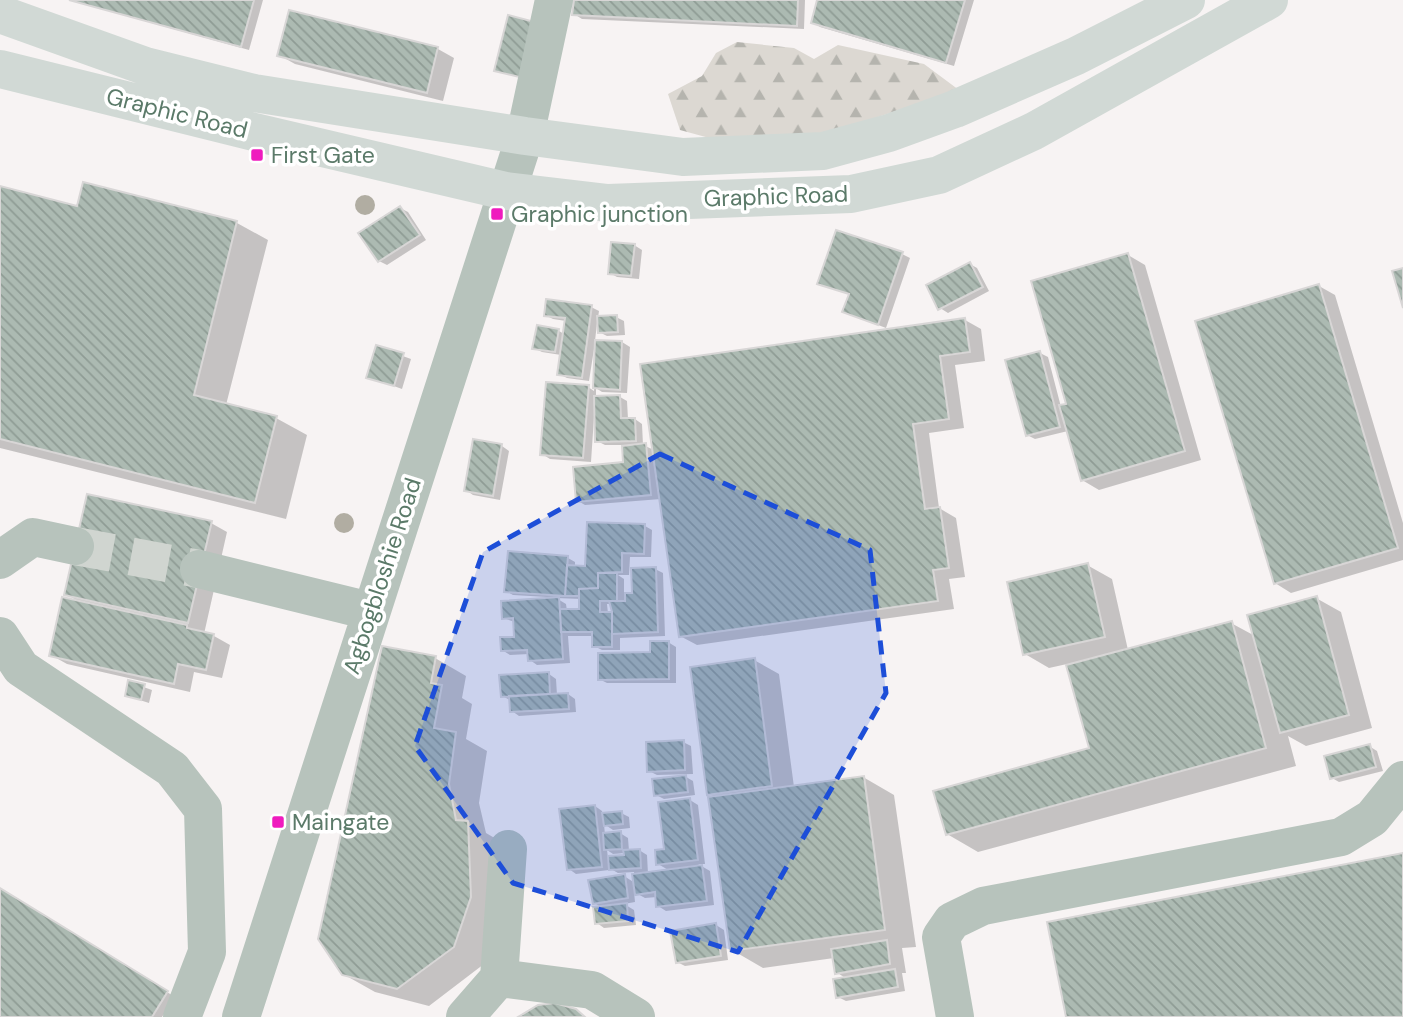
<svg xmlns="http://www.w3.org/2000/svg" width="1403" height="1017" font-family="'DM Sans',sans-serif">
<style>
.forest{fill:url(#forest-firs)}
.shadow{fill:#0003;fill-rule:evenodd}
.building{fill:url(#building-back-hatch);stroke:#d8d6d6;stroke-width:2}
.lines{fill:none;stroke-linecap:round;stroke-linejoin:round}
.minor-tunnel{stroke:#d0d5d0;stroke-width:38;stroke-dasharray:38 19;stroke-linecap:butt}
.minor{stroke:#b7c3bc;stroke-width:38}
.major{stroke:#d1d9d5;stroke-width:38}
.tree{fill:#b1ada2}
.marked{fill:#1d4ed8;fill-opacity:0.2;stroke:#1d4ed8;stroke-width:5;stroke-dasharray:14 9;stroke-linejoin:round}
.poi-dot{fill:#ef1bbe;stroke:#fff;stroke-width:2.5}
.labels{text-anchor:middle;stroke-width:7;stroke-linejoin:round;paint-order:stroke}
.street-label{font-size:23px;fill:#5b7a69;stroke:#fff}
.poi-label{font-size:23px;fill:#5b7a69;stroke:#fff;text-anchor:start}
</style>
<defs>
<pattern id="forest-firs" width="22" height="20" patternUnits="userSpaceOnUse" patternTransform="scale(1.75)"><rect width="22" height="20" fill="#dcd8d2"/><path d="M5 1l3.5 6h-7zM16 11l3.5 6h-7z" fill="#b5b4ae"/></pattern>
<pattern id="building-back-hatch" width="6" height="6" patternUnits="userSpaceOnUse" patternTransform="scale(1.75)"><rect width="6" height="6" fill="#acbab2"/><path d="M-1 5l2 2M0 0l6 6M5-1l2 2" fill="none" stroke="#8f9c95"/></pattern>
</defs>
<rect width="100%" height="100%" fill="#f7f3f3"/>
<path class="forest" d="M737,42l57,6 20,11 24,-14 86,19 35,26 -141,47 -105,2 -33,-9 -12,-36 34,-18 14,-23z"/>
<path class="shadow" d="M69,0h194l-14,50z
M576,0h229l-1,29 -222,-10 -8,-5z
M819,0h155l-20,66 -134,-39 -7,-5z
M290,12l148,37 16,9 -11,43 -148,-37 -16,-9z
M84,185l153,38 31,17 -42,165 50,13 31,17 -21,84 -286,-71v-260l78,20z
M400,208l8,4 18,28 -39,25 -8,-4z
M634,245l8,5 -3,29 -22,-2 -7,-4z
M902,254l8,4 -24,70 -42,-16 6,-17 -31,-12z
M1128,255l17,10 56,195 -102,30 -17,-10 -14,-49 -33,8 -8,-4 13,-82 8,4 13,50 8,-2z
M970,264l7,4 12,23 -41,22 -8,-5z
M1319,286l16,9 68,228v37l-112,33 -16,-10z
M591,307l8,4 -1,7 18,-1 8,4 1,14 -18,1 -8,-4v-9h-2l-2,18 27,1 8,5 -3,46 -25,-1 -6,-4v10l24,-1 7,4 1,18h7l7,5 1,21 11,5 311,-130 16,9 4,32 -30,4 9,63 -35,5 10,75 17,10 9,59 -16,2 5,30 -257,36 -17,-9 -19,-137 -76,6 -7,-4 47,-37 -2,-19h-18l-8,-4v-24h-3l-3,45 -41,-3 -8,-5 46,-67 6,4 2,-42h-2l-5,32 -22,-3 -8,-4 2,-19 -19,-3 -8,-4 25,-17 5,3 2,-13 -13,-2 -8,-4z
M378,347l33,12 -9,30 -33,-12z
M502,446l7,5 -9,49 -27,-5 -7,-5z
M211,523l16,9 -23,102 10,2 16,9 -8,33 -28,-6 -4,20 -123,-28 -16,-9 27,-54 -12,-7z
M645,526l7,4 -1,27h-21l-1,18h-11l6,4v16l10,-1 21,-25 8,4 2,63 -45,2v12h-18l-8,-4v-10h-26l2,27 -33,2 -7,-5 -1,-6 -19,1 -8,-5 14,-12 -1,-16 -12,-4 44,-18v-3l-34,-2 -7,-4 62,-33 7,4v5l12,1zM556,598l25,1v12h-14l-1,-7zM607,604h5l2,10h-6z
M1087,565l25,14 16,71 103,-27 24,13 61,-38 25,14 31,116 -66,18 -18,-10 8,30 -318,86 -31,-18 144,-84 -24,-86 -18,4 -24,-14z
M668,642l8,5v36h-69l-8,-4 52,-25z
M435,658l31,18 -4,22 10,6 -6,35 21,12 -8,52 7,30 12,7 -14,124 -55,42 -54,-14 -32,-18z
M754,660l25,14 15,113 69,-10 31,18 22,152 -14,1 4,25h-4l3,18 -59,10 -8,-4 9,-18 -11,-7 -2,-14 -71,10 -31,-18 -15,-152 -8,-4z
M549,674l7,5 1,16 11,-1 7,5 1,13 -57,4 -7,-5 -2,-11 -8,-4z
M129,682l23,8 -3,13 -22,-7z
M683,742l8,4 2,28 -36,1 -8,-4z
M1369,746l8,5 6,20 -44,11 -7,-4z
M686,777l7,4 2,14 -31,4 -8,-4z
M690,800l8,5 7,59h-7l12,7 4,34 -48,6 -8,-5 -1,-9 -12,1 -11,-6 1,10 -11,2 10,6 2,15 -32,3 -7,-5 6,-15 -9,-5 30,-27 11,7 -1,-11 -16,1 -9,-5v2l-33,4 -7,-5 26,-63 7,5 1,4 18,-2 8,4 1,11 -17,2 -9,-6 1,11 15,-2 8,5 1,13 10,-1 8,5 1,19 22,-3 -12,-7zM607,850l6,4 12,-1 1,3 -18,2z
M0,889l175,108 -13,20h-162z
M716,925l8,5 4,30 -43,6 -8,-4z"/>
<path class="building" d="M69,0h185l-13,47z
M574,0h224l-1,26 -225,-11z
M817,0h148l-19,63 -135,-40z
M289,10l149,37 -11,46 -150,-37z
M508,15l38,10 -14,55 -38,-9z
M83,182l154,39 -43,174 83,21 -22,87 -255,-64v-253l77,20z
M400,206l20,29 -42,27 -20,-29z
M836,230l67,22 -25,73 -36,-13 7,-18 -32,-10z
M611,242l24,2 -4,32 -23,-2z
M1128,253l57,198 -104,30 -22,-76 7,-1 -35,-123z
M970,262l13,25 -45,23 -12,-25z
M1403,268v40l-11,-37z
M1319,284l79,264 -124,36 -79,-263z
M546,299l46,6 -10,73 -25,-3 8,-57 -21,-2z
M617,315l1,17 -20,1 -1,-17z
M965,318l5,34 -30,4 9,63 -36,5 12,85 15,-2 9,61 -16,2 5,31 -259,36 -39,-273z
M537,325l22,4 -4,23 -23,-3z
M595,340l27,1 -2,49 -27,-2z
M376,345l28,8 -10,33 -28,-8z
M1040,351l20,76 -34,9 -21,-76z
M546,382l43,3 -6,73 -43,-3z
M620,395l1,23h14l1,23 -41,1 -1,-46z
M473,439l29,5 -9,52 -29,-5z
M646,443l5,52 -75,7 -3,-35 50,-5 -1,-16z
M87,494l125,27 -24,102 -124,-28z
M587,522l58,2 -1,30 -22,-1v19l-24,1v15l-19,1v7h-14l2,-31 18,1z
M508,551l60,5 -3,40 -61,-4z
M1088,563l17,74 -82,18 -16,-73z
M656,567l2,65 -46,2v-22l-3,-11h16v-8h7l-1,-25z
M598,573h19v28h-17v11h12v35h-20v-15h-31l-1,-23h19v-20l19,-1z
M1317,596l32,119 -69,18 -33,-118z
M62,597l125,28v3l27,6 -8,36 -28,-6 -4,20 -125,-28z
M559,597l4,62 -35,2 -1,-11 -26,1 -1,-14h14l-1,-19 -11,1 -1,-18z
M1232,621l34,127 -320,87 -13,-44 156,-43 -23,-83z
M650,641h19v38l-71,1v-27l52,-1z
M382,646l54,10 -5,27 11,2 -8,43 22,4 -7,52 7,36 12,1 3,76 -17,50 -57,42 -55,-14 -24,-36z
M755,658l17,128 -65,9 -17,-128z
M549,672l1,22 -49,3 -2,-22z
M128,680l17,4 -4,16 -16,-4z
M568,693l1,16 -59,3 -1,-16z
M684,740l1,30 -38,2 -1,-30z
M1370,744l6,23 -46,12 -6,-23z
M686,775l2,17 -34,4 -2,-17z
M864,776l21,154 -155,21 -22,-154z
M690,798l8,62 -42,5 -1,-15 9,-1 -6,-47z
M595,805l7,62 -35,3 -8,-61z
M622,811l1,13 -19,2 -2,-13z
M621,831l1,18 -18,1 -1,-17z
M640,849l1,19 -32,2 -1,-14 16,-1 -1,-5z
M1403,853v164h-337l-19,-95z
M702,865l5,36 -51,6 -1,-15 -20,3 -3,-21z
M625,874l3,24 -35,6 -5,-24z
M0,888l168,103 -16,26h-152z
M627,903l1,18 -33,3 -2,-17z
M716,923l5,33 -45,7 -6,-32z
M887,940l3,24 -55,10 -4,-25z
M895,969l3,18 -62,11 -3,-19z
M555,1003l21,6 9,8h-67l20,-12z"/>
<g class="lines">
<path class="minor-tunnel" d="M75,546l124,23"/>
<path class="minor" d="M0,560l33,-23 42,9
M199,569l171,42
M0,636l21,32 151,101 31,40 4,143 -25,65
M499,978l93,12 44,27
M241,1017l284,-881 29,-136
M465,1017l34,-39 9,-129
M955,1017l-14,-80 11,-16 31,-15 358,-69 31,-19 31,-38"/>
<path class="major" d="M0,14l145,52 109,27 271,43 158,21 140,-6 66,-18 66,-24 121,-53 110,-56
M0,69l250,62 256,60 102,12 243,-9 88,-19 95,-44 235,-131"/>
</g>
<g class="tree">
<circle cx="365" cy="205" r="10"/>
<circle cx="344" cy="523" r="10"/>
</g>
<path class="marked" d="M660,454l210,96 16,143 -148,259 -225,-69 -98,-137 68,-194z"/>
<g class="poi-dot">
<rect x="250" y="148" width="14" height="14" rx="3.5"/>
<rect x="490" y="207" width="14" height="14" rx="3.5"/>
<rect x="271" y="815" width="14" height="14" rx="3.5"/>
</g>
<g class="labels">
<g class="street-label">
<text transform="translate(177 113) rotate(14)" y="8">Graphic Road</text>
<text transform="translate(776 196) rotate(-2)" y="8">Graphic Road</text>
<text transform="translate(382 576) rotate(-72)" y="8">Agbogbloshie Road</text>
</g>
<g class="poi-label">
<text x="271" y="163">First Gate</text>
<text x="511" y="222">Graphic junction</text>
<text x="292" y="830">Maingate</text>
</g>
</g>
</svg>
